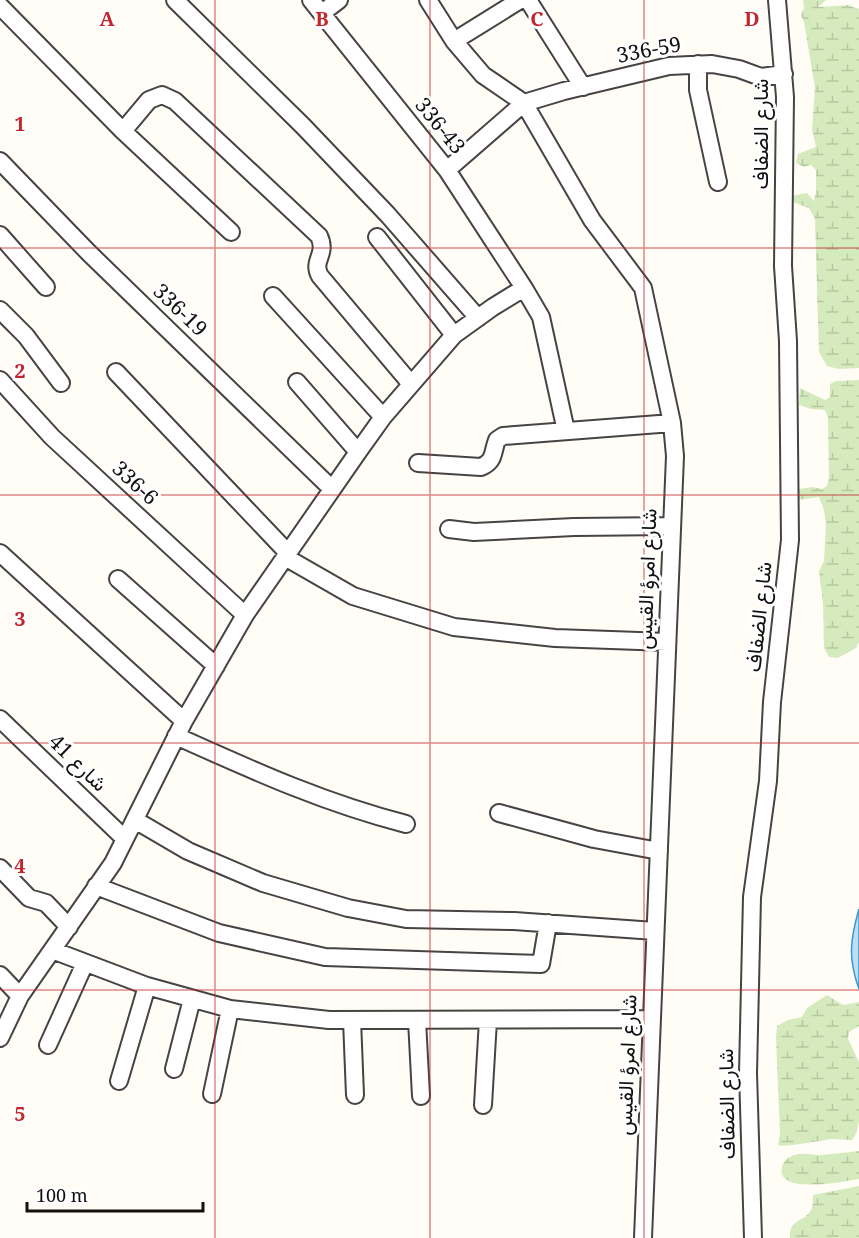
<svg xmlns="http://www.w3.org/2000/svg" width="859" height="1238" font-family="'Noto Serif',Vazirmatn,serif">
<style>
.wetland{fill:url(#wetland-marsh)}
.water{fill:#b9e0f7;stroke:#3f96cf;stroke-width:1.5}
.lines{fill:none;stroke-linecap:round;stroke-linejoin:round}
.minor-casing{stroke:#444;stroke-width:20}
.minor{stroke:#fff;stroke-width:16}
.grid{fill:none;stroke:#c4262e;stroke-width:1.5;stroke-opacity:0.55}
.labels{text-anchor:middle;stroke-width:6;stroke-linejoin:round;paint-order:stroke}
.street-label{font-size:21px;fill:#111;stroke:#fff}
.grid-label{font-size:20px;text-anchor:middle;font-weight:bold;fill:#c4262e;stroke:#fff;stroke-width:6;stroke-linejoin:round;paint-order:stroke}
</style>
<defs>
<pattern id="wetland-marsh" width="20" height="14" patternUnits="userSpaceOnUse" patternTransform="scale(1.5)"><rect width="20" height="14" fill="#d5ebbd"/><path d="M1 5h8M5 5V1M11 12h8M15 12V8" fill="none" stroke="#b6c8a1"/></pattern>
</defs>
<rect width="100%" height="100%" fill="#fffdf5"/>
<path class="wetland" d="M803,0h23l-8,7 30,-2 11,4v359l-20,1 -12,-3 -8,-14 -4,-133 -6,-11 -19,-7 1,-5 16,-3 7,8 2,-9v-22l-5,-5 -7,2 -8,-4 2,-9 18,-7 -4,-18 3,-41 -11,-66 -3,-7 3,-7z
M859,380v262l-3,6 -18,10 -9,-1 -5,-9 -1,-44 -4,-33 5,-10 2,-38 -2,-13 -5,-13 -22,3 2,-11 14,-2 9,2 5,-3 2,-8 -1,-61 -3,-7 -14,-1 -12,-4 1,-17 25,12 5,-3v-13l6,-3z
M827,995l16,10 16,-3v24l-10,6 -1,7 11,23v59l-3,13 -4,6c-7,0 -14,-1 -20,-1 -11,1 -47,9 -54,6l2,-11 -4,-97 1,-11 11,-6 14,-3 5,-9z
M859,1151v28c-13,2 -84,17 -77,-12 1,-6 7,-10 12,-12 8,-3 20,0 28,0 12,-1 25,-3 37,-4z
M859,1186v52h-69c-1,-20 14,-15 21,-28 2,-4 2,-10 2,-15z"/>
<path class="water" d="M859,909v80c-11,-30 -9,-49 0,-80z"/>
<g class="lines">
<g class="minor-casing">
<path id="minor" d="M175,0l128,126 85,89 90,103
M311,0l136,170 77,118 17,29 25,114
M428,0l26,41 29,34 41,28 68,117 51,68 29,135 3,33 -32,782
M528,0l55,87
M0,6l123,125 108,101
M322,13l17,-13
M454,41l66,-41
M698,64v26l20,92
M123,131l26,-31 13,-5 13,6 144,135c9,19 -8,24 1,40l91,108
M0,161l89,92 243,236
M447,170l77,-67 40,-12 105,-25 43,-2 27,5 22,8 23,-3
M0,235l46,52
M377,237l77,98
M273,296l110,121
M0,310l26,26 35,47
M116,372l172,181
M0,380l52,57 193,178
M297,382l61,70
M418,463l63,4c14,-6 11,-14 16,-27l6,-4 169,-13
M449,529l25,3 100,-5 98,-1
M0,553l184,168
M285,557l68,39 101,31 101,11 112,4
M118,579l98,87
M0,719l125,120
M176,736c78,35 148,67 230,88
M499,813l95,26 65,12
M135,820l53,31 75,32 85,25 58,11 108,2 141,10
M0,868l29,30 17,5 23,24
M96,886l123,47 106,24 216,7 7,-41
M52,950l95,36 83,23 99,11 323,-1
M0,975l20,21
M352,1020l3,75
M417,1020l4,76
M0,1038l20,-42 93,-133 71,-142 61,-106 113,-163 25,-35 71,-82 39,-28 31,-19
M48,1045l37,-82
M174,1069l18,-70
M119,1081l28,-95
M212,1094l18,-85
M483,1105l5,-85
M753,1238l-5,-165 4,-176 16,-116 4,-79 18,-162 -2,-199 -5,-75 2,-169 -8,-97"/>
</g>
<use href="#minor" class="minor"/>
</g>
<path class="grid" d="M215,0v1238M430,0v1238M644,0v1238M0,248h859M0,495h859M0,743h859M0,990h859"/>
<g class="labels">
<g class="street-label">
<text transform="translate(649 50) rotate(-11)" y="7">336-59</text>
<text transform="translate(440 126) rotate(51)" y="7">336-43</text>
<text transform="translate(761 134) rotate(-90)" y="7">شارع الضفاف</text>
<text transform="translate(180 310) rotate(44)" y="7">336-19</text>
<text transform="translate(135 483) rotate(43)" y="7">336-6</text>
<text transform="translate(647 579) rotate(-88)" y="7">شارع امرؤ القيس</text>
<text transform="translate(759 617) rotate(-84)" y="7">شارع الضفاف</text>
<text transform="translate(78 763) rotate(44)" y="7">شارع 41</text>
<text transform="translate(627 1065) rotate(-88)" y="7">شارع امرؤ القيس</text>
<text transform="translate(727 1104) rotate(-91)" y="7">شارع الضفاف</text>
</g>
</g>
<g class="grid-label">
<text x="107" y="26">A</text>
<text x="322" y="26">B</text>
<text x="537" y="26">C</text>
<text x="752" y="26">D</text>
<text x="20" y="131">1</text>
<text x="20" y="378">2</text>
<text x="20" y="626">3</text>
<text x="20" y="873">4</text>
<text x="20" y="1121">5</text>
</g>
<path d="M27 1202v9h176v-9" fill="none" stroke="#111111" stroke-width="3"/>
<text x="36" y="1202" font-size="18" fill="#111111" stroke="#ffffff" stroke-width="4.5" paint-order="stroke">100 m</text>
</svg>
